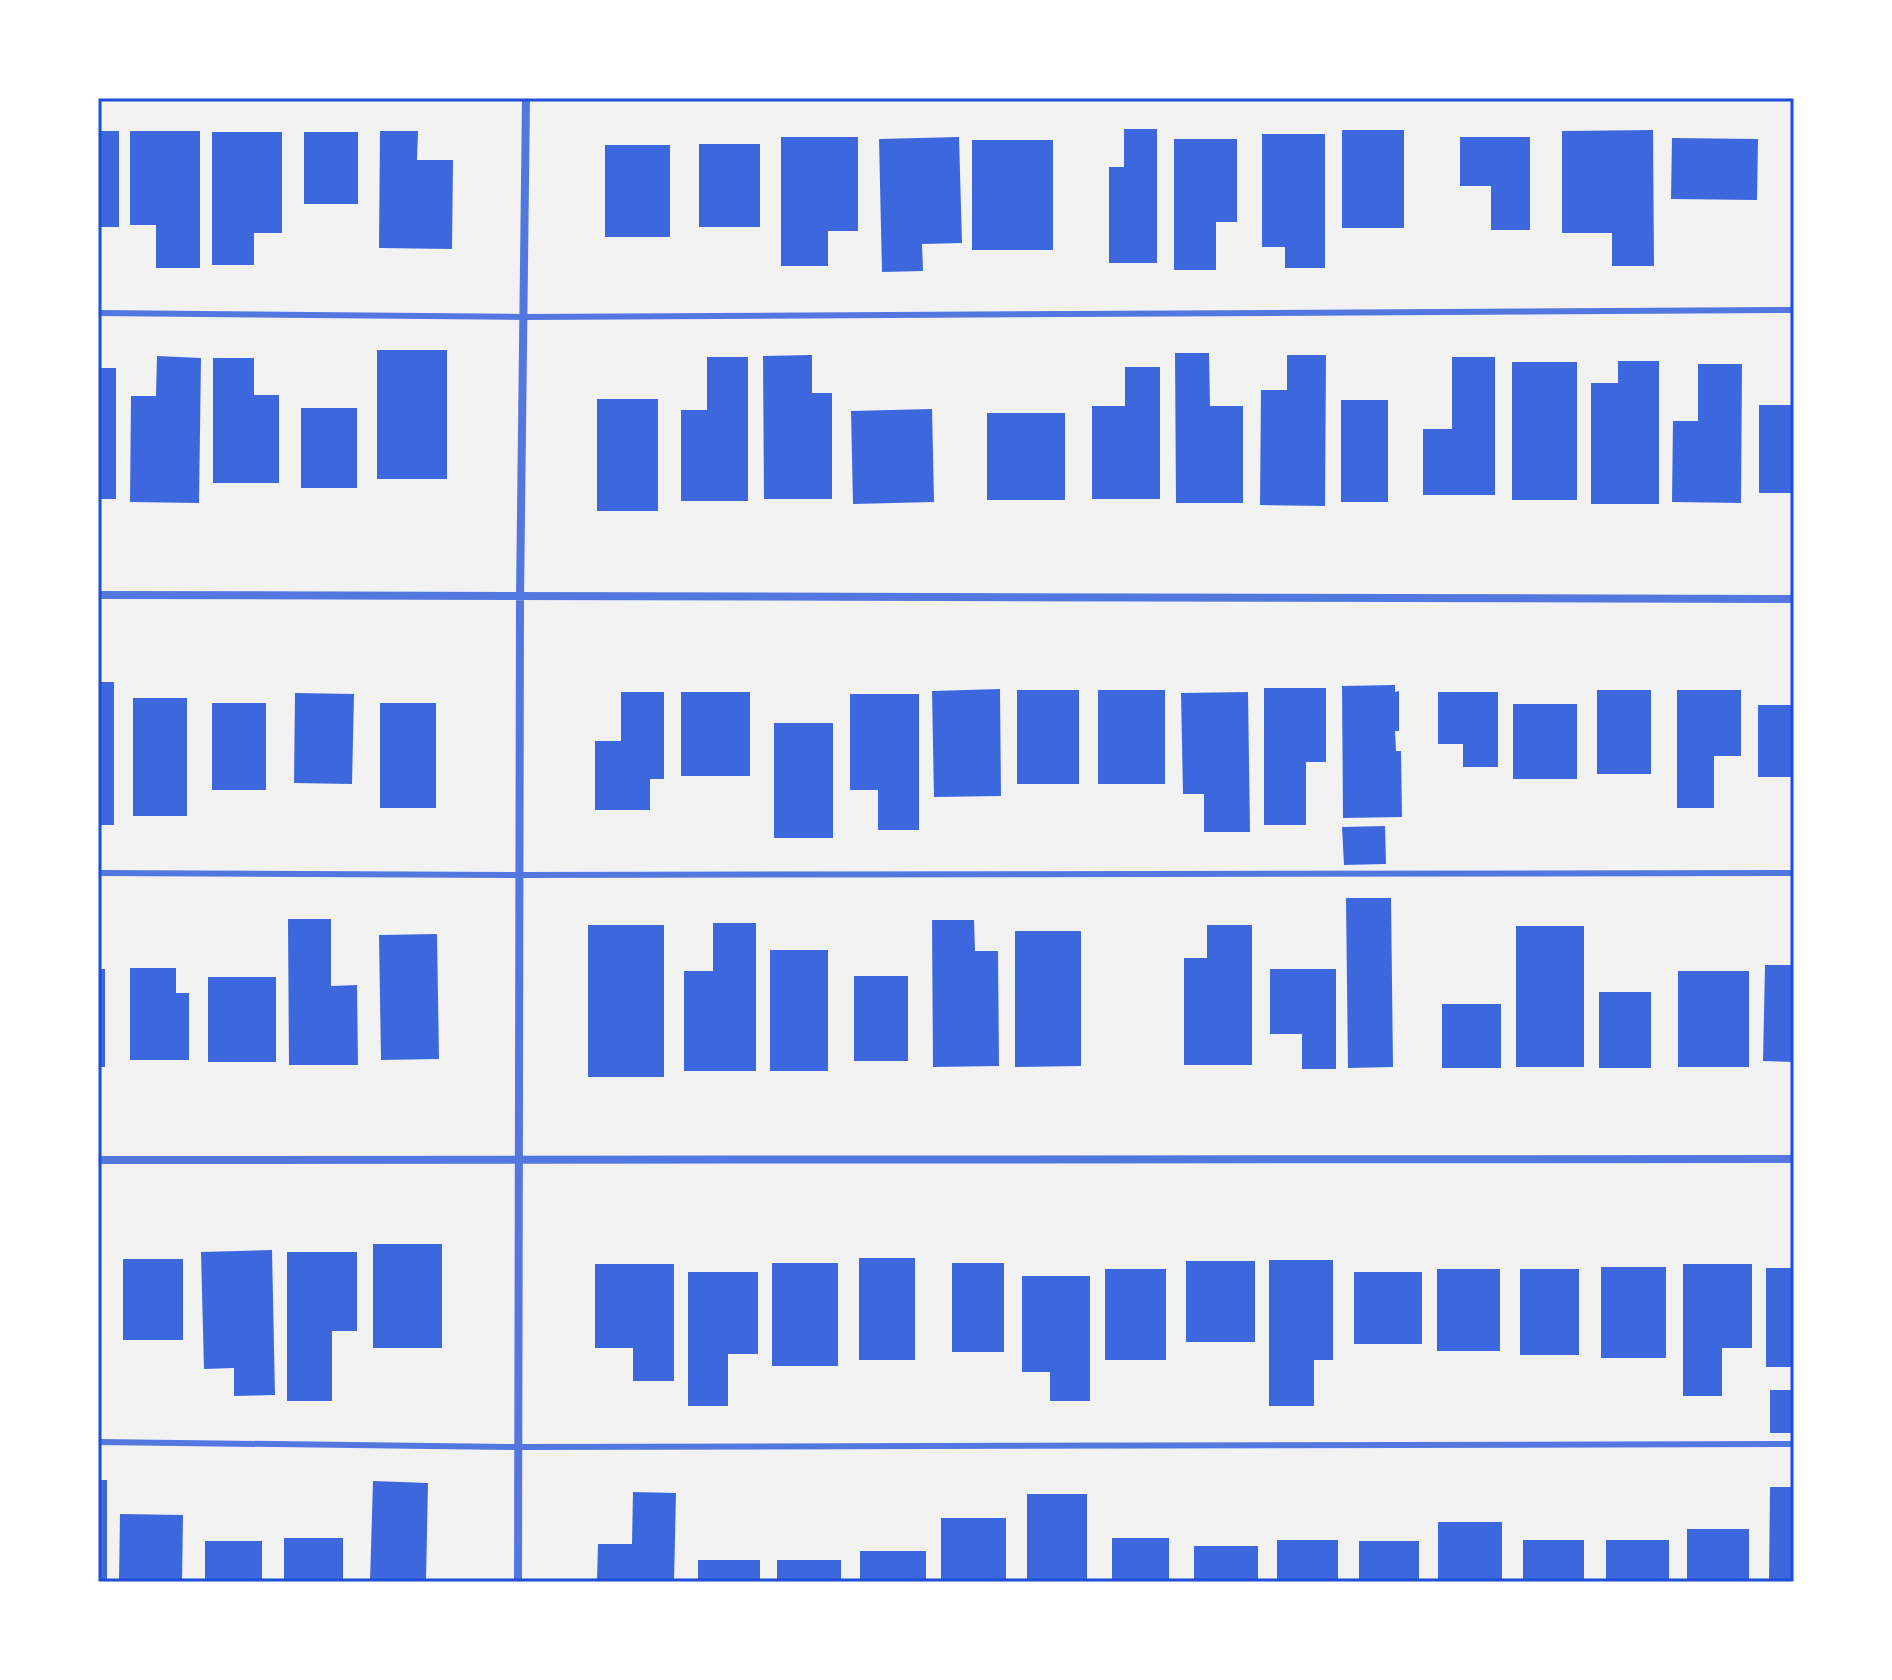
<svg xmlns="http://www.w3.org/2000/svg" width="1892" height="1680" font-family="'Libre Baskerville',serif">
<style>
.building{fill:#3d67dc}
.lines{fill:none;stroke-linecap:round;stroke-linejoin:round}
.service{stroke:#5277de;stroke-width:6}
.minor{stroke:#5277de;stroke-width:8}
.neatline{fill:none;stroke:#1d4ed8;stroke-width:3}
</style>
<rect width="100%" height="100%" fill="#f2f2f2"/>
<path class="building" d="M1124,129h33v134h-48v-96h15z
M1342,130h62v98h-62z
M1653,130l1,136h-42v-33h-50v-102z
M98,131h21v96h-21z
M130,131h70v137h-44v-43h-26z
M380,131h38l-1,29h36l-1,89 -73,-1z
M212,132h70v101h-28v32h-42z
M304,132h54v72h-54z
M1262,134h63v134h-40v-21h-23z
M781,137h77v94h-30v35h-47z
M959,137l3,106 -40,1 1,27 -41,1 -3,-133z
M1460,137h70v93h-39v-44h-31z
M1672,138l86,1 -1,61 -86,-1z
M1174,139h63v83h-21v48h-42z
M972,140h81v110h-81z
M699,144h61v83h-61z
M605,145h65v92h-65z
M377,350h70v129h-70z
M1175,353h34l1,53h33v97h-67z
M812,355v38h20v106h-68l-1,-143z
M1287,355h39l-1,151 -65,-1 1,-115h26z
M157,356l44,2 -2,145 -69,-1 1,-106h25z
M707,357h41v144h-67v-91h26z
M1452,357h43v138h-72v-66h29z
M213,358h41v37h25v88h-66z
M1618,361h41v143h-68v-121h27z
M1512,362h65v138h-65z
M1698,364h44l-1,139 -69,-1 1,-81h25z
M1125,367h35v132h-68v-93h33z
M98,368h18v131h-18z
M597,399h61v112h-61z
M1341,400h47v102h-47z
M1759,405h35v88h-35z
M301,408h56v80h-56z
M932,409l2,93 -81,2 -2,-93z
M987,413h78v87h-78z
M98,682h16v143h-16z
M1395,685v7l4,-1v40h-4l1,20h5l1,66 -59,1 -1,-132z
M1264,688h62v74h-20v63h-42z
M1000,689l1,107 -67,1 -2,-106z
M1017,690h62v94h-62z
M1098,690h67v94h-67z
M1597,690h54v84h-54z
M1677,690h64v66h-27v52h-37z
M621,692h43v87h-14v31h-55v-69h26z
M681,692h69v84h-69z
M1248,692l2,140h-46v-38h-21l-2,-101z
M1438,692h60v75h-35v-23h-25z
M295,693l59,1 -2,90 -58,-1z
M850,694h69v136h-41v-40h-28z
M133,698h54v118h-54z
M212,703h54v87h-54z
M380,703h56v105h-56z
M1513,704h64v75h-64z
M1758,705h36v72h-36z
M774,723h59v115h-59z
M1385,826l1,38 -42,1 -2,-38z
M1346,898h45l2,169 -45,1z
M288,919h43v67l26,-1 1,80h-69z
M932,920h42l1,31h23l1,115 -66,1z
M713,923h43v148h-72v-100h29z
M588,925h76v152h-76z
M1207,925h45v140h-68v-107h23z
M1516,926h68v141h-68z
M1015,931h66v135l-66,1z
M437,934l2,125 -58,1 -2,-125z
M770,950h58v121h-58z
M1765,965h29v97l-31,-1z
M130,968h46v25h13v67h-59z
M98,969h7v98h-7z
M1270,969h66v100h-34v-35h-32z
M1678,971h71v96h-71z
M854,976h54v85h-54z
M208,977h68v85h-68z
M1599,992h52v76h-52z
M1442,1004h59v64h-59z
M373,1244h69v104h-69z
M272,1250l3,145 -41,1v-28l-30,1 -3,-117z
M287,1252h70v79h-25v70h-45z
M859,1258h56v102h-56z
M123,1259h60v81h-60z
M98,1260h3v80h-3z
M1269,1260h64v100h-19v46h-45z
M1186,1261h69v81h-69z
M772,1263h66v103h-66z
M952,1263h52v89h-52z
M595,1264h79v117h-41v-33h-38z
M1683,1264h69v84h-30v48h-39z
M1601,1267h65v91h-65z
M1766,1268h28v99h-28z
M1105,1269h61v91h-61z
M1437,1269h63v82h-63z
M1520,1269h59v86h-59z
M688,1272h70v82h-30v52h-40z
M1354,1272h68v72h-68z
M1022,1276h68v125h-40v-29h-28z
M1770,1390h24v43h-24z
M98,1480h9v102h-9z
M373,1481l55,2 -2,99h-56z
M1770,1487h24v95h-25z
M633,1492l43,1 -2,89h-77l1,-38h34z
M1027,1494h60v88h-60z
M120,1514l63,1 -1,67h-63z
M941,1518h65v64h-65z
M1438,1522h64v60h-64z
M1687,1529h62v53h-62z
M284,1538h59v44h-59z
M1112,1538h57v44h-57z
M1277,1540h61v42h-61z
M1523,1540h61v42h-61z
M1606,1540h63v42h-63z
M205,1541h57v41h-57z
M1359,1541h60v41h-60z
M1194,1546h64v36h-64z
M860,1551h66v31h-66z
M698,1560h62v22h-62z
M777,1560h64v22h-64z"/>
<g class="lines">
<path class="service" d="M98,313l426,4 1270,-7
M98,873l422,2 1274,-2
M98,1442l420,5 1276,-3"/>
<path class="minor" d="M98,595l1696,4
M98,1160l1696,-1
M518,1582l2,-986 6,-498"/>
</g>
<rect width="1892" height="1680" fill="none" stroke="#ffffff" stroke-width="200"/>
<rect x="100" y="100" width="1692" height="1480" class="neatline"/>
</svg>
